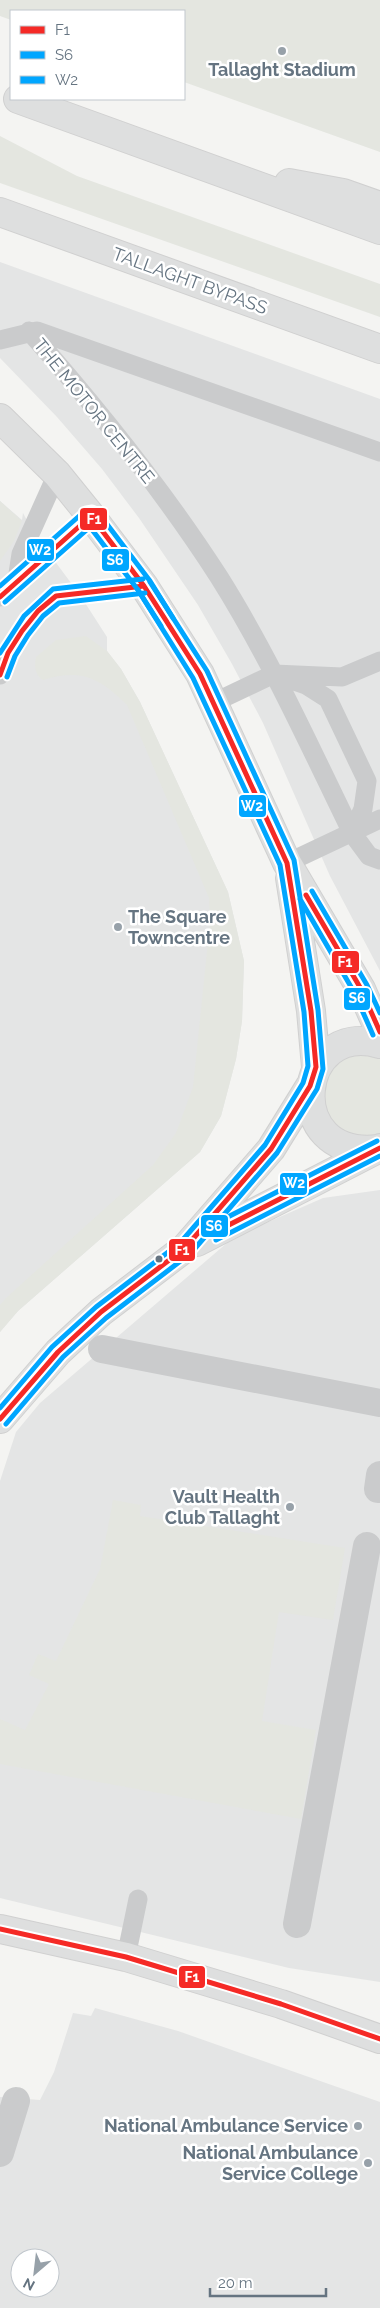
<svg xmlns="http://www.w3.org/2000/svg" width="380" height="2308" font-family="Raleway,sans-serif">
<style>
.built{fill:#e4e5e5;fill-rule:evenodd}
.green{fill:#e4e6e0}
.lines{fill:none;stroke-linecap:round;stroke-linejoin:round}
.secondary-casing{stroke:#d0d0d0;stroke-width:30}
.primary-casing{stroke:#d0d0d0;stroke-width:30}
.lane{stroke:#cacbcc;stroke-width:19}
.street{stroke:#cacbcc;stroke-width:28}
.secondary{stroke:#dedfdf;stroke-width:28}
.primary{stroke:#dedfdf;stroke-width:28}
.bus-1-casing{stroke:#fff;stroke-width:9}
.bus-2-casing{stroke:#fff;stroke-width:9}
.bus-3-casing{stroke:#fff;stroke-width:9}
.bus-1{stroke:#f52a26;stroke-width:5}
.bus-2{stroke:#00a6ff;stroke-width:5}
.bus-3{stroke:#00a6ff;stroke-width:5}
.poi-dot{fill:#97a1a9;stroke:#fff;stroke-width:2}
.bus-dot{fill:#657481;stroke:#fff;stroke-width:2}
.labels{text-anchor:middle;stroke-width:5;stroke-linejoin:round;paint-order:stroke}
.poi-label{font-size:18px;font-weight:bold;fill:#657481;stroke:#fff;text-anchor:end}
.street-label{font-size:18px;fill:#657481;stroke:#fff}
.line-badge{stroke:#fff;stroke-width:2}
.badge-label{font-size:14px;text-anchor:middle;font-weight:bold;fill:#fff}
</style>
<rect width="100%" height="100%" fill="#f4f4f2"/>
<path class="built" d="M0,262l380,137v572l-50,-95 -67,-153 -31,-59 -34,-59 -59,-87 -37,-49 -45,-52 -57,-59z
M0,501l22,19 1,-7 10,19 47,63 27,42v14l14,18 19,33 88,190 16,69 -2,60 -6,38 -15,57 -21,36 -182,159 -18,21z
M380,1190v792l-91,-14 -289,-70v-417l16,-49 24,-29 194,-166 89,-39z
M95,2008l83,23 202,71v206h-380v-211l40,3 14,-28 19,-59 18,3zM20,2258h30v30h-30z"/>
<path class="green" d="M0,0h380v152l-196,-70v-71h-173v9l-11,-4z
M0,136l77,40 303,108v33l-380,-134z
M0,501l22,20 -8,20 -14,20z
M86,636l21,15 14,18 19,33 88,190 16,69 -2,60 -6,38 -15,57 -21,36 -182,159 -18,21v-27l6,-7 147,-133 23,-32 17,-46 17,-165 -1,-24 -82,-193c-27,-27 -46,-37 -84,-25 -8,-5 -9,-14 -7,-23l20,-17z
M380,1045v100l-36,-1 -32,-58 7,-17z
M113,1500l28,5 -1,11 205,32 -12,72 -54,-8 -17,109 54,9 -15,89 -301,-55v-45l25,11 24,-46 -20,-9 9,-21 18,7 44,-92z"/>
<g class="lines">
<g class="secondary-casing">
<path id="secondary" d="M0,418l57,56 34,42 53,70 56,88 87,189 74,126 19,43
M290,878l21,133 5,56
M378,1149c-98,11 -82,-130 2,-105
M197,1242l183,-94
M0,1419l58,-67 43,-40 84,-64 86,-99 39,-63
M0,1929l126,28 155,47 99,35"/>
</g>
<g class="primary-casing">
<path id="primary" d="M18,99l362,131
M289,183l54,10 37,13
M0,212l380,137"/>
</g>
<path class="lane" d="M29,331c69,78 134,159 190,246 51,81 91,170 133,256l17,23 11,4
M0,340l37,-9 343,121
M17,580l4,-26 36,-80
M0,597l17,-17 74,-64
M274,674l32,11 22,14 39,82 -4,28 -11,24
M0,675c7,-28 32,-63 56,-79l88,-10
M215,702l59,-28 68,3 38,-16
M287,863l93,-44
M126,1957l12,-58"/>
<path class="street" d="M102,1349l278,54
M378,1489l2,-14
M297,1924l70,-378
M0,2153l16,-52"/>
<use href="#secondary" class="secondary"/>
<use href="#primary" class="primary"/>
<g class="bus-1-casing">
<path id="bus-1" d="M0,597l91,-81 53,70 23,36
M0,675l8,-22 14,-22 16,-20 18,-15 88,-10
M306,895l55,94 19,43
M213,1233l167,-85
M0,1419l58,-67 43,-40 84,-64 86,-99 39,-63 6,-19 -5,-56 -24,-148 -87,-189 -56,-88
M0,1929l126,28 155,47 99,35"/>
</g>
<g class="bus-2-casing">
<path id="bus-2" d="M5,602l85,-75 48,63 23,36
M7,677l8,-21 13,-21 15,-19 16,-13 86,-10
M300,899l54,93 19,43
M216,1240l164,-84
M6,1424l57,-67 43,-39 85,-65 86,-100 40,-64 6,-20 -5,-59 -24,-150 -87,-189 -57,-89"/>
</g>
<g class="bus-3-casing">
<path id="bus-3" d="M0,586l86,-76 6,-1 5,2 53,70 23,37
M0,653l24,-37 29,-27 90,-10
M312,891l55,94 13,28
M210,1226l167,-85
M0,1408l52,-61 44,-40 84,-64 85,-98 38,-62 5,-17 -4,-54 -24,-147 -87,-187 -55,-88"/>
</g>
<use href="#bus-1" class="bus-1"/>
<use href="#bus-2" class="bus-2"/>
<use href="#bus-3" class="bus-3"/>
</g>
<g class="poi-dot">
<circle cx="282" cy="51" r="5"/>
<circle cx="118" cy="927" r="5"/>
<circle cx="290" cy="1507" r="5"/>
<circle cx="358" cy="2126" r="5"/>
<circle cx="368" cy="2163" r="5"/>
</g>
<circle class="bus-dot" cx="159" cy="1259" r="4.5"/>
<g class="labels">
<g class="poi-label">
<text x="282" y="76" text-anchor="middle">Tallaght Stadium</text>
<text x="128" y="923" text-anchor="start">The Square<tspan x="128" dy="21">Towncentre</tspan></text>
<text x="280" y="1503">Vault Health<tspan x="280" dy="21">Club Tallaght</tspan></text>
<text x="348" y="2132">National Ambulance Service</text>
<text x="358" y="2159">National Ambulance<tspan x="358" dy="21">Service College</tspan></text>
</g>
<g class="street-label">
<text transform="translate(190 281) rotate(20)" y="6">TALLAGHT BYPASS</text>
<text transform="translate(94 411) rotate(51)" y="6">THE MOTOR CENTRE</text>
</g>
</g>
<g class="line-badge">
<rect x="79" y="507" width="29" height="24" rx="5" fill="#f52a26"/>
<rect x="26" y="538" width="29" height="24" rx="5" fill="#00a6ff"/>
<rect x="101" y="548" width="29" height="24" rx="5" fill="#00a6ff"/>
<rect x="238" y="794" width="29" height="24" rx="5" fill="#00a6ff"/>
<rect x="331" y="950" width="29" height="24" rx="5" fill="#f52a26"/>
<rect x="343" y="987" width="28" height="24" rx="5" fill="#00a6ff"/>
<rect x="279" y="1172" width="29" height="24" rx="5" fill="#00a6ff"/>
<rect x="200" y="1214" width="29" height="24" rx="5" fill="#00a6ff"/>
<rect x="168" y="1238" width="28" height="24" rx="5" fill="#f52a26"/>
<rect x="178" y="1965" width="28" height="24" rx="5" fill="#f52a26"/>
</g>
<g class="badge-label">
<text x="94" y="524">F1</text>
<text x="40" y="555">W2</text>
<text x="115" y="565">S6</text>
<text x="252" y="811">W2</text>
<text x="345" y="967">F1</text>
<text x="357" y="1003">S6</text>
<text x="294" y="1188">W2</text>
<text x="214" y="1231">S6</text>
<text x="182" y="1255">F1</text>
<text x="192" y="1982">F1</text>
</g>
<rect x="10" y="10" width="175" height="90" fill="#ffffff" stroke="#c1c7cd"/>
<rect x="20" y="26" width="25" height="8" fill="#f52a26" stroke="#c1c7cd"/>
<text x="55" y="35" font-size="15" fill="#657481">F1</text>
<rect x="20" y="51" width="25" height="8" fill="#00a6ff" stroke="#c1c7cd"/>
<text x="55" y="60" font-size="15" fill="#657481">S6</text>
<rect x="20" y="76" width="25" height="8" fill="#00a6ff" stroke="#c1c7cd"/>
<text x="55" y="85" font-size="15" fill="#657481">W2</text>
<g transform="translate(35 2273) rotate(208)"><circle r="24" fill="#ffffff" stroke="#c1c7cd"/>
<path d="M0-4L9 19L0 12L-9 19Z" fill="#97a1a9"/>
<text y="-8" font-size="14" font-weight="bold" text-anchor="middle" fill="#657481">N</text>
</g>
<path d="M210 2288v8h116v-8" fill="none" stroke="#657481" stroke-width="2.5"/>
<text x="218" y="2288" font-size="15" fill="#657481" stroke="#ffffff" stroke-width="4" paint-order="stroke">20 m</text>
</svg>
